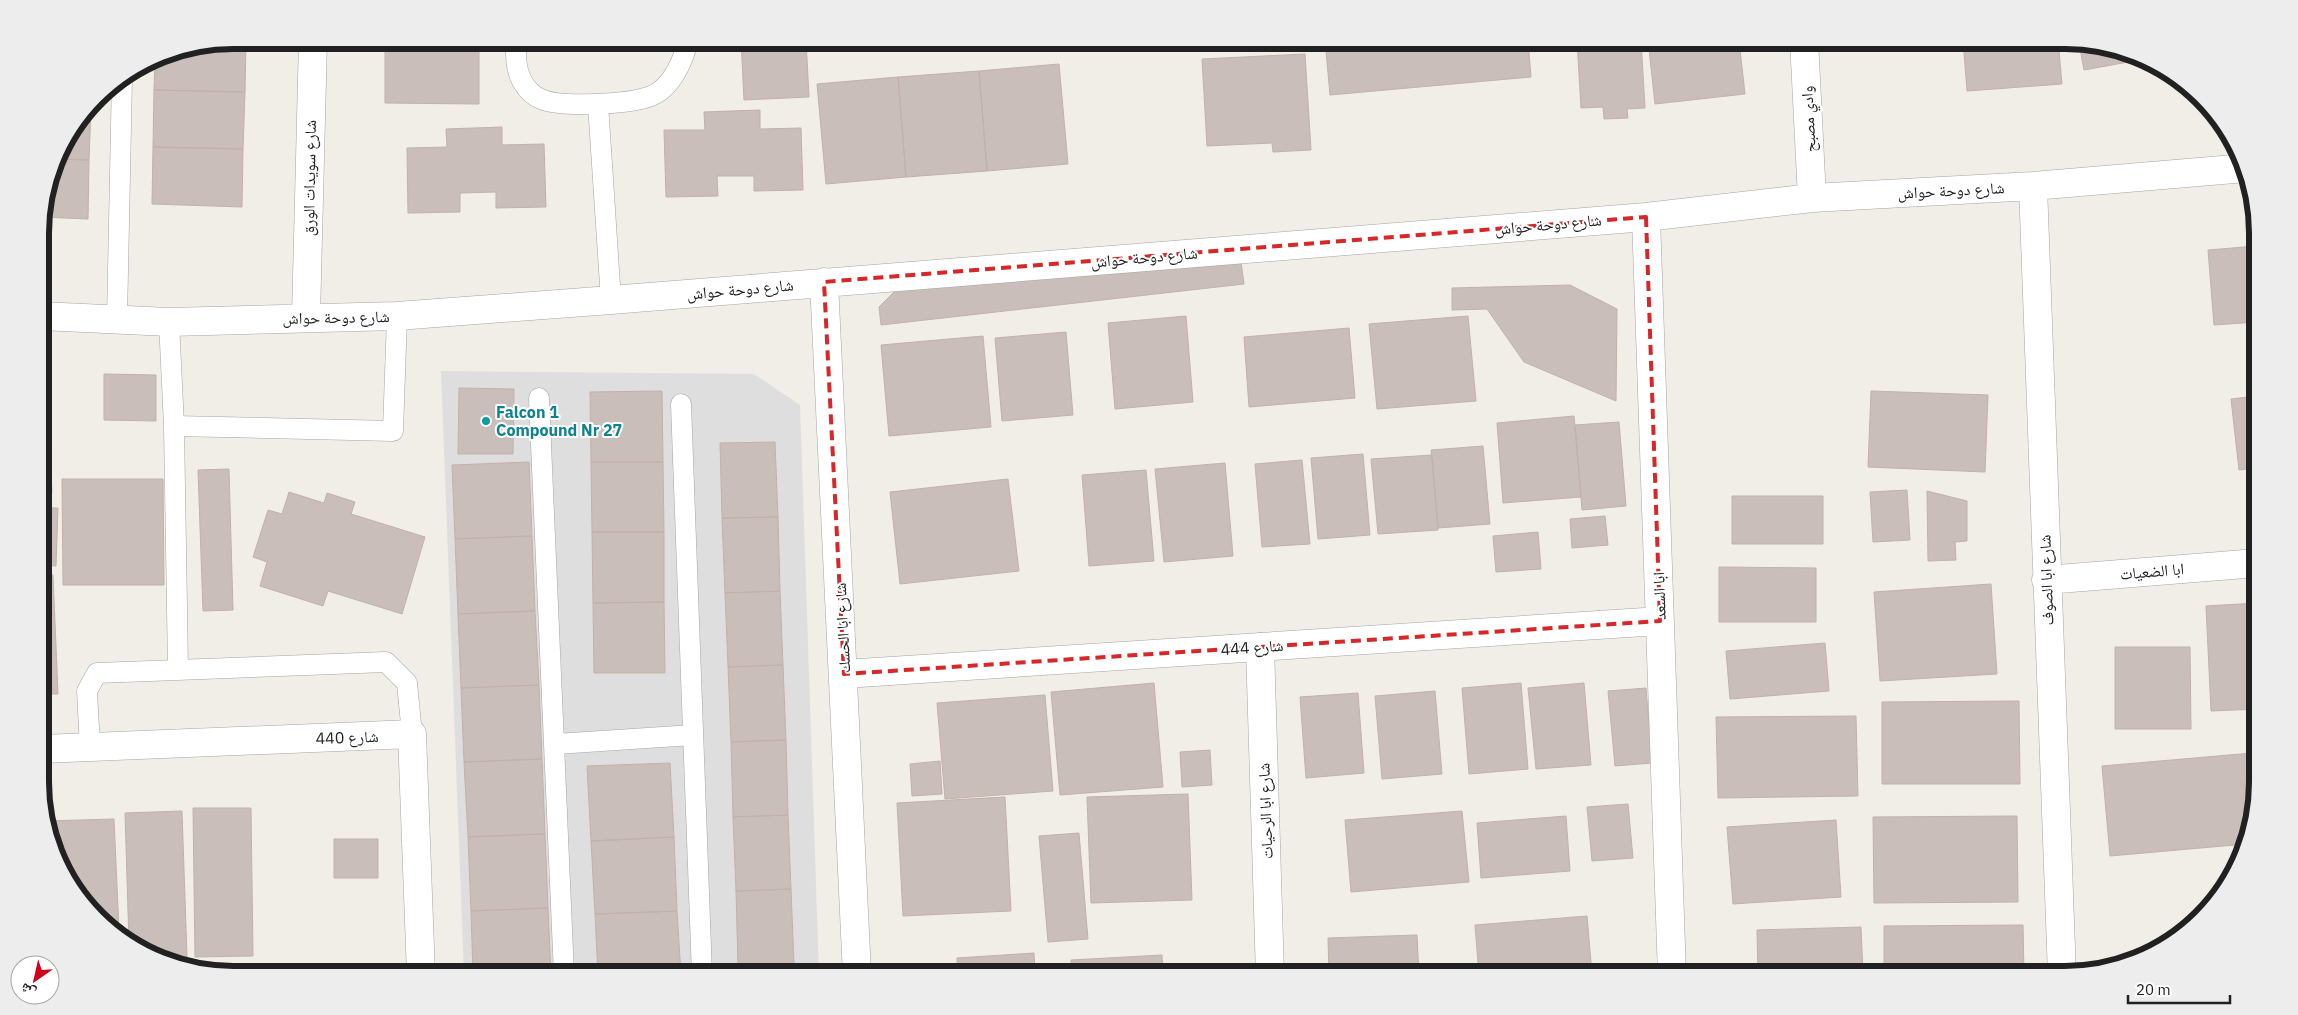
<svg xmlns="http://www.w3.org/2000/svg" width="2298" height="1015" font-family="'IBM Plex Sans','Noto Naskh Arabic',sans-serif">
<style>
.residential{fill:#dfdede}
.building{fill:#c9beba;stroke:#c3b1a9}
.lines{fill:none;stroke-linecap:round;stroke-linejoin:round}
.service-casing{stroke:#a5a5a5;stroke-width:21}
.minor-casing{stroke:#a5a5a5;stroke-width:29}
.service{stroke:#fff;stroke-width:20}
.minor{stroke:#fff;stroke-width:28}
.marked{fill:none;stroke:#d62828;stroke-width:4;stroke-dasharray:10 6;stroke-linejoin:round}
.culture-dot{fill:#0f9aa8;stroke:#fff;stroke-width:2}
.labels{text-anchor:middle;stroke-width:4;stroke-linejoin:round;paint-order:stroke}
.street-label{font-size:16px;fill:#212121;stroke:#fff}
.culture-label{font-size:16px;font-weight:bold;fill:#0d838f;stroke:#fff;text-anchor:start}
.rim{fill:none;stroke:#212121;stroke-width:6}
</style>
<rect width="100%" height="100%" fill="#f1ede7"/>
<path class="residential" d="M441,371l313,3 46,31 19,570h-355z"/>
<path class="building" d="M232,40h14l-1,52 -91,-2 1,-33z
M385,40h94v64l-94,-1z
M741,40h65l3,57 -65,3z
M1325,40h203l3,37 -201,18z
M1577,40h64l4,68 -18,1 1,9 -24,1 -1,-12 -22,1z
M1648,40h91l6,54 -90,10z
M1963,40h95l4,44 -95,7z
M2079,43l60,12 6,4 -61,11z
M1305,54l6,96 -38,2 -1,-9 -65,3 -5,-87z
M1059,64l9,100 -81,7 -8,-100z
M979,71l8,100 -81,6 -8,-100z
M898,77l8,100 -80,7 -9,-100z
M154,90l91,2 -2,57 -90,-2z
M91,107l-2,53 -32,-1 3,-12z
M760,110v19l41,-1 2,62 -49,1v-15h-37l1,20 -52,1 -2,-67h41l-1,-18z
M502,127v18l42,-1 2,63 -50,1v-16l-36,1v19l-52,1 -1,-65 40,-1 -1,-18z
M153,147l90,2 -1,58 -90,-3z
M57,159l32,1 -1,59 -47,-2z
M2256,246l1,76 -43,3 -6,-75z
M1239,247l5,37 -363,41 -2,-18 22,-22z
M1570,285l47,24 -1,92 -92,-39 -37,-53 -35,1v-22z
M1186,316l7,86 -78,7 -7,-86z
M1468,316l8,85 -99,8 -8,-85z
M1349,328l6,70 -106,9 -5,-70z
M1066,332l7,83 -71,6 -7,-83z
M983,336l8,91 -102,9 -8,-91z
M104,374l52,1v46l-52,-1z
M41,379h3v21h-3z
M459,388l55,1 -1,65h-55z
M662,391l1,71h-72l-1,-70z
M1871,391l117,4 -3,77 -117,-5z
M2257,396v72l-18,2 -8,-71z
M41,404h3v14h-3z
M1574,416l7,81 -78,6 -6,-80z
M1619,422l7,84 -44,4 -7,-85z
M41,423h3l1,14h-4z
M775,442l3,75 -56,1 -2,-75z
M1483,446l7,78 -52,4 -7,-78z
M1363,454l7,81 -52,4 -7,-81z
M1432,455l6,75 -60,4 -7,-75z
M1302,460l8,84 -48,3 -7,-83z
M529,462l3,74 -77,3 -3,-74z
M591,462h72l1,70h-72z
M1225,463l8,93 -69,6 -9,-93z
M229,469l4,141 -30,1 -5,-141z
M1146,470l8,91 -65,5 -7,-91z
M41,472h10l1,21h-11z
M62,479h101l1,106h-101z
M1008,479l11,92 -119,13 -10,-92z
M1907,490l3,50 -37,2 -3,-50z
M1927,491l40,10v40l-12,1 1,18 -28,1z
M289,492l35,11 3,-10 28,9 -4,12 74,23 -23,77 -74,-23 -5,15 -63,-20 7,-24 -14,-5 15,-47 14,4z
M1732,496h91v48h-91z
M41,508h17l-2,58 -15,-1z
M1605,516l3,29 -36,3 -2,-29z
M778,517l2,74 -55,2 -3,-75z
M592,532h72v70l-71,1z
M1538,532l3,37 -45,3 -3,-36z
M532,536l3,75 -77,3 -3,-75z
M1719,567l97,1v54h-97z
M41,575h12l5,119h-17z
M1991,584l6,90 -117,7 -6,-89z
M780,591l3,74 -55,2 -3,-74z
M664,602l1,71h-71l-1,-70z
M2257,603l1,106 -47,2 -5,-105z
M535,611l4,74 -78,3 -3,-74z
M1825,643l4,48 -99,8 -4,-48z
M2115,647h75l1,82h-76z
M783,665l3,75 -55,2 -3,-75z
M1154,683l9,104 -103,8 -9,-103z
M1521,683l7,86 -59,5 -7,-86z
M1584,683l7,82 -55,4 -8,-81z
M539,685l3,74 -78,3 -3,-74z
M1646,688l6,75 -37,3 -7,-75z
M1435,691l7,83 -60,5 -7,-83z
M1358,693l6,80 -58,5 -6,-81z
M1045,695l8,96 -108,8 -8,-96z
M2019,701l1,83h-138v-82z
M1856,716l2,80 -140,2 -2,-81z
M786,740l2,75 -55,2 -2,-75z
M1210,750l2,35 -30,2 -2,-35z
M2252,753l4,40 -10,51 -136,12 -8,-90z
M542,759l3,75 -77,3 -4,-75z
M940,761l2,33 -30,2 -2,-32z
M670,763l4,74 -83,4 -4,-75z
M1188,794l4,106 -101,3 -4,-106z
M1005,797l6,114 -108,5 -6,-113z
M1628,804l5,54 -41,3 -5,-54z
M193,808h58l2,148 -58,1z
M182,811l5,146 -32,1 -26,-15 -4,-130z
M1462,811l7,71 -118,10 -6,-72z
M788,815l3,74 -55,2 -3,-74z
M1566,816l4,55 -89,7 -4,-55z
M2017,816l1,86 -144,1 -1,-86z
M114,819l5,112h-8l-31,-31 -25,-43 -10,-36z
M1836,820l5,77 -108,7 -6,-77z
M1079,833l9,106 -40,3 -9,-106z
M545,834l3,74 -77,3 -3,-74z
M674,837l3,74 -82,3 -4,-73z
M334,839h44v39h-44z
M791,889l3,75 -56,2 -2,-75z
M548,908l3,67h-78l-2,-64z
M677,911l4,64h-83l-3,-61z
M1587,916l5,58 -113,1 -4,-50z
M2023,925l1,50h-140v-49z
M1861,927l2,48h-105l-1,-45z
M1417,935l2,40h-90l-1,-37z
M1034,953l1,22h-77l-1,-17z
M1162,955l1,20h-91l-1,-15z
M794,964v11h-55l-1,-9z"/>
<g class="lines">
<g class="service-casing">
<path id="service" d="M516,40c0,14 -1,28 6,41 4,7 11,15 19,18 20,9 90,5 110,-3 21,-8 33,-37 37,-56
M598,104l13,196
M117,319l5,-241
M169,322l5,104 4,244
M539,398l25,577
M681,404l21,571
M174,426l219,5 4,-115
M556,744l137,-9
M90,747l-3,-56 10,-18 289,-11 21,21 5,51"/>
</g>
<g class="minor-casing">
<path id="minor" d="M1804,40l8,158
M2033,186l29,789
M1646,217l26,758
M824,282l33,693
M41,316l128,6 228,-6 214,-16 1035,-83 166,-19 221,-12 213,-18
M306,317l7,-277
M2046,580l211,-17
M1260,647l10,328
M844,674l816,-53
M42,749l370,-15 9,241"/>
</g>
<use href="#service" class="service"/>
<use href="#minor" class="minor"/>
</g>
<path class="marked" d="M1646,217l14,404 -816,53 -20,-392z"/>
<circle class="culture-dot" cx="486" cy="421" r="5"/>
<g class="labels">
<g class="street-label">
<text transform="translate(1808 119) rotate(-93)" y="6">وادي مصبح</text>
<text transform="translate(309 178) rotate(-89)" y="6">شارع سويدات الورق</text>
<text transform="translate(1951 190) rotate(-3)" y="6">شارع دوحة حواش</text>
<text transform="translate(1548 224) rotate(-5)" y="6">شارع دوحة حواش</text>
<text transform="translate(1144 257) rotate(-5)" y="6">شارع دوحة حواش</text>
<text transform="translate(740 289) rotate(-5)" y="6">شارع دوحة حواش</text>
<text transform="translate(336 317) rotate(-1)" y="6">شارع دوحة حواش</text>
<text transform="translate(2152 571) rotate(-5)" y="6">ابا الضعيات</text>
<text transform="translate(2046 580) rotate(-92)" y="6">شارع ابا الصوف</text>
<text transform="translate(1659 596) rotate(-92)" y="6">ابا السعد</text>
<text transform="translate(842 628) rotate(-93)" y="6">شارع ابا الحسك</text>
<text transform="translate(1252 647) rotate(-4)" y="6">شارع 444</text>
<text transform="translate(347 737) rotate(-2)" y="6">شارع 440</text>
<text transform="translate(1265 811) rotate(-92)" y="6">شارع ابا الرحيات</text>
</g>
<g class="culture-label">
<text x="496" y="418">Falcon 1<tspan x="496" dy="18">Compound Nr 27</tspan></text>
</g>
</g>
<path d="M0 0H2298V1015H0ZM233 49H2065A184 184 0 0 1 2249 233V782A184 184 0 0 1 2065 966H233A184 184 0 0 1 49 782V233A184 184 0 0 1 233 49Z" fill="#ededed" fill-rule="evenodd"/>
<path class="rim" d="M233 49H2065A184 184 0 0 1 2249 233V782A184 184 0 0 1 2065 966H233A184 184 0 0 1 49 782V233A184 184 0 0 1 233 49Z"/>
<g transform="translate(35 980) rotate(214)"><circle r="24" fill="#ffffff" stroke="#a6a6a6"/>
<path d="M0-4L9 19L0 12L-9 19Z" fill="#d1001a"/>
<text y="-8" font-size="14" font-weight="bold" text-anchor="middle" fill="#212121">ش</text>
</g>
<path d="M2128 995v8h102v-8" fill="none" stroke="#212121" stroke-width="2.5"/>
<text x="2136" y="995" font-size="15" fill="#212121" stroke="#ffffff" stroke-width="4" paint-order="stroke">20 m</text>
</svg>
